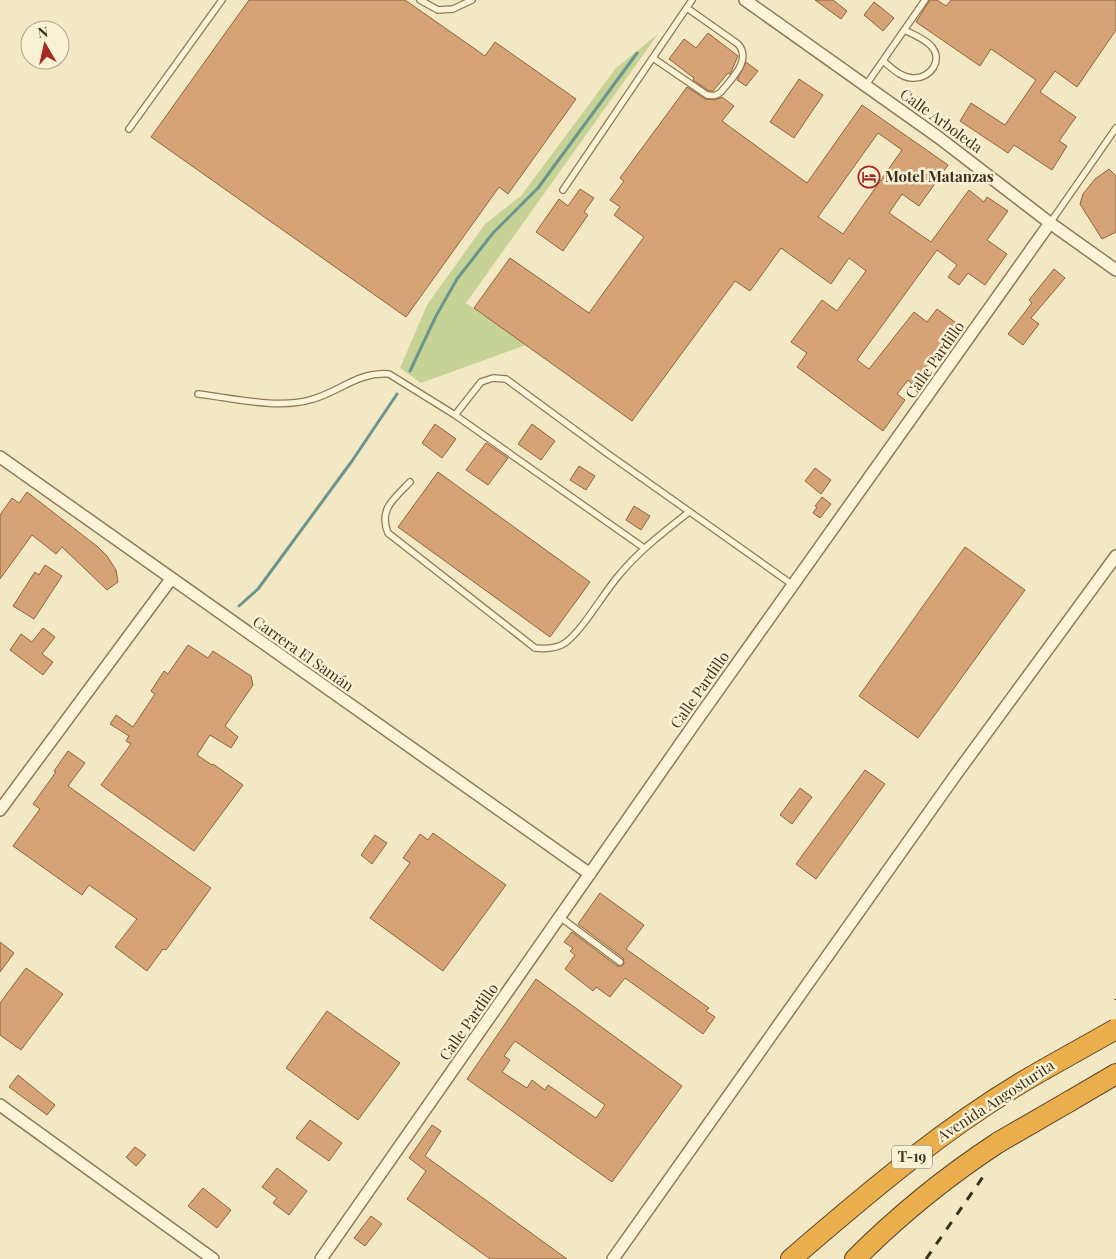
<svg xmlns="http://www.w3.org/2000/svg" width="1116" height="1259" font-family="'Playfair Display',serif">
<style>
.green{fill:#c7d296}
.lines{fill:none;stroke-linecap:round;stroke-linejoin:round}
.stream{stroke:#6b958d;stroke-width:3}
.building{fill:#d5a376;stroke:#91633b;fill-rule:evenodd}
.service-casing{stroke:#907958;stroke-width:8}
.minor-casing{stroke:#907958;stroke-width:14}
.motorway-casing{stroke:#5d462c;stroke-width:22}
.service{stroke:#fcf4d8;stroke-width:5.5}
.minor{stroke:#fcf4d8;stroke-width:11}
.motorway{stroke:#eaaf4c;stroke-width:20}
.rail{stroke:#3e2f1d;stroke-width:3;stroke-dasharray:9 9;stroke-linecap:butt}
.motorway-bridge-casing{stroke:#5d462c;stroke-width:22;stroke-linecap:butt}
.motorway-bridge{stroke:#eaaf4c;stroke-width:20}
.labels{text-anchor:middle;stroke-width:5;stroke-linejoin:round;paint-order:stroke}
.shield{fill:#f9f1d4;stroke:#766954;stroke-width:1}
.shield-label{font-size:14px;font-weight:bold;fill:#3e2f1d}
.street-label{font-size:15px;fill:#3e2f1d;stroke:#f9f1d4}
.poi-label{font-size:15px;font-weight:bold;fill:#3e2f1d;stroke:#f9f1d4;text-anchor:start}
</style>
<rect width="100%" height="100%" fill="#f3e8c4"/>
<path class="green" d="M658,34l-192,269 60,42 -105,38 -21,-15 27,-63 58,-81 36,-28 95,-128z"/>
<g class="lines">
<path class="stream" d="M410,371l26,-55 21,-37 36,-46 45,-45 99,-135
M239,606l19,-17 94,-128 45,-67"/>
</g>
<path class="building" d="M249,0h156l80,56 10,-14 81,57 -68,95 -9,-7 -93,130 -255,-180z
M815,0h18l14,11 -6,8z
M930,0h7l9,6 5,-6h165v30l-39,57 -22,-16 -15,21 36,25 -17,24 8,5 -15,24 -38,-25 -6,8 -48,-32 11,-18 34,22 31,-45 -45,-31 -11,17 -64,-44z
M874,2l20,16 -11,13 -19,-16z
M708,33l30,23 -7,16 -1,2 -2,-1 -15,18h-4l-16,-11 1,-2 -25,-19 15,-20 12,9z
M746,62l12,9 -12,15 -9,-6z
M799,79l24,16 -29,43 -24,-16z
M687,87l18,12 10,1 7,-3 12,9 -12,15 85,62 55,-78 86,60 -29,41 -17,-12 -13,19 42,29 38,-52 15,12 3,-5 21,14 -21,29 20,14 -22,31 -17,-12 -9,12 -11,-8 9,-12 -20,-15 -80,110 12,9 45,-57 13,10 10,-13 22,16 -47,59 -4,-4 -11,14 8,6 -22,31 -86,-64 10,-14 -16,-11 31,-42 15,11 29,-40 -17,-13 -18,26 -50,-36 -31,43 -15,-10 -103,140 -158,-113 36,-50 79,55 55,-76 -30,-22 6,-8 -10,-7 14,-19 -4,-3zM878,133l24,17 -59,84 -25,-17z
M1109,169l7,7v56l-14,7 -22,-35 3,-10 12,-15z
M580,189l14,9 -10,14 4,3 -25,36 -27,-19 23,-33 9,7z
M1054,269l11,9 -34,40 8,6 -16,21 -15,-11 24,-31 -3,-3z
M435,424l21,15 -14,19 -20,-15z
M532,424l23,17 -14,19 -23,-16z
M486,443l22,15 -20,27 -22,-15z
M579,466l16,10 -9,14 -16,-10z
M815,468l16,12 -10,14 -16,-13z
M438,472l152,110 -40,55 -152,-110z
M27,492l71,55 9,9 9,14 2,12 -11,8 -45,-43 -6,7 -24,-19 -32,44v-64l12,-17 7,5z
M822,497l9,7 -11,14 -7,-5 4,-6 -2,-1z
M634,506l16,10 -9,14 -15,-10z
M965,547l60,43 -107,148 -59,-42z
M45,565l17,11 -28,43 -21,-13 22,-34 4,3z
M43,628l12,9 -13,17 11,8 -10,13 -33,-25 11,-16 11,8z
M188,645l20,13 5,-7 38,25 2,9 -28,41 13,11 -7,11 -21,-13 -13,20 15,10 1,-1 30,21 -49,66 -93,-66 30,-41 -5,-3 3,-5 -19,-12 6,-9 17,12 22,-33 -4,-3 13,-20 4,3z
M68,751l17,12 -17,23 143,102 -45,62 -3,-1 -16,22 -32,-24 22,-28 -48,-34 -7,10 -69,-49 27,-37 -7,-5 23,-32 -2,-1z
M865,770l20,14 -69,95 -20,-15z
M800,788l12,9 -20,27 -12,-9z
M433,833l73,52 -63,86 -73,-53 40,-55 -7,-5 17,-24 8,6z
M375,835l12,8 -15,21 -11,-9z
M600,893l44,32 -18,24 83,59 -3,3 9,6 -12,17 -78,-56 -15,19 -14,-10 -3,4 -28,-22 10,-14 -5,-4 3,-3 -9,-6 8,-10 45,34h4l3,-2 -1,-6 -45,-34z
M0,942l14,11 -14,19z
M26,968l37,26 -42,56 -21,-15v-32z
M536,979l146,107 -70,96 -145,-103zM515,1041l90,64 -9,13 -48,-33 -3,5 -13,-10 -5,8 -25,-16 8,-12 -6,-4z
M327,1011l73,52 -42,57 -72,-52z
M18,1075l37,30 -8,10 -38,-28z
M310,1120l32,23 -13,18 -33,-23z
M432,1125l9,6 -16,25 142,103h-77l-83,-60 19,-28 -17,-13z
M135,1147l11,8 -10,11 -10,-9z
M277,1168l30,23 -18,24 -16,-12 4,-5 -15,-11z
M203,1188l28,22 -14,18 -29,-22z
M371,1216l11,8 -17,22 -11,-8z"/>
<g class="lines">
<g class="service-casing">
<path id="service" d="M420,0l18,10 15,-1 19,-9
M653,58l54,37c6,1 9,1 14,-3 11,-14 31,-32 17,-48l-51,-36
M883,61c9,7 18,17 30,17 17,1 31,-18 18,-32 -6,-7 -18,-12 -27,-16
M866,85l59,-85
M129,129l93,-129
M563,190l129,-190
M1050,223l66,-95
M198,394c35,4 81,16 115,5 28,-8 44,-27 76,-25l66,41 189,133
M455,415l26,-33 12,-4 13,1 102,75 185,131
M410,482c-15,16 -32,27 -22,51l147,115c10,1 21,1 30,-5 18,-13 39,-51 55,-69 20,-24 45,-43 69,-62
M560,917l60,45"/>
</g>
<g class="minor-casing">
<path id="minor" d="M745,0l193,137 112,86 66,47
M0,457l590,417
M0,810l171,-231
M0,1105l213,154
M321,1259l376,-539 353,-497
M613,1259l344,-486 159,-217"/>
</g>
<g class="motorway-casing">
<path id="motorway" d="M1070,1101l46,-27
M791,1259c80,-69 160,-137 252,-189
M855,1259c44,-44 92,-83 144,-117"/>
</g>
<use href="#service" class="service"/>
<use href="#minor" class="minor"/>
<use href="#motorway" class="motorway"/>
<path class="rail" d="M1116,1000v-1
M926,1259l61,-88"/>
<g class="motorway-bridge-casing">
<path id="motorway-bridge" d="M1043,1070l73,-41
M999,1142l71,-41"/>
</g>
<use href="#motorway-bridge" class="motorway-bridge"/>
</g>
<defs>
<g id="hotel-ring" transform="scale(1.125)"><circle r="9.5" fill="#f9f1d4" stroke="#a52921" stroke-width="1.5"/><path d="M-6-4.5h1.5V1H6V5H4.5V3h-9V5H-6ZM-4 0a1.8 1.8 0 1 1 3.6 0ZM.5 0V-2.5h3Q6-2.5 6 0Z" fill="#a52921"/></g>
</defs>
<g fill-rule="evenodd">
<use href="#hotel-ring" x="869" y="177"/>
</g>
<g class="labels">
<rect class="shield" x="892" y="1145.5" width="40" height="23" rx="4"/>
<g class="shield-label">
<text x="912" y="1162">T-19</text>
</g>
<g class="street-label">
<text transform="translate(941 121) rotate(36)" y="5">Calle Arboleda</text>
<text transform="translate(935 360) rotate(-55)" y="5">Calle Pardillo</text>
<text transform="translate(303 654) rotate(35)" y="5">Carrera El Samán</text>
<text transform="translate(700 690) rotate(-55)" y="5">Calle Pardillo</text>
<text transform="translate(469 1022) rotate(-55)" y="5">Calle Pardillo</text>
<text transform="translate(996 1101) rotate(-33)" y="5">Avenida Angosturita</text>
</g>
<g class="poi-label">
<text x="885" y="182">Motel Matanzas</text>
</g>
</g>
<g transform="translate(45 45) rotate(351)"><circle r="24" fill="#f9f1d4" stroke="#aea38b"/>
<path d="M0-4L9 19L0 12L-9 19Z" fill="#a52921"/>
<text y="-8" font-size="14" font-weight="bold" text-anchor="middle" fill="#3e2f1d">N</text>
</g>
</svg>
